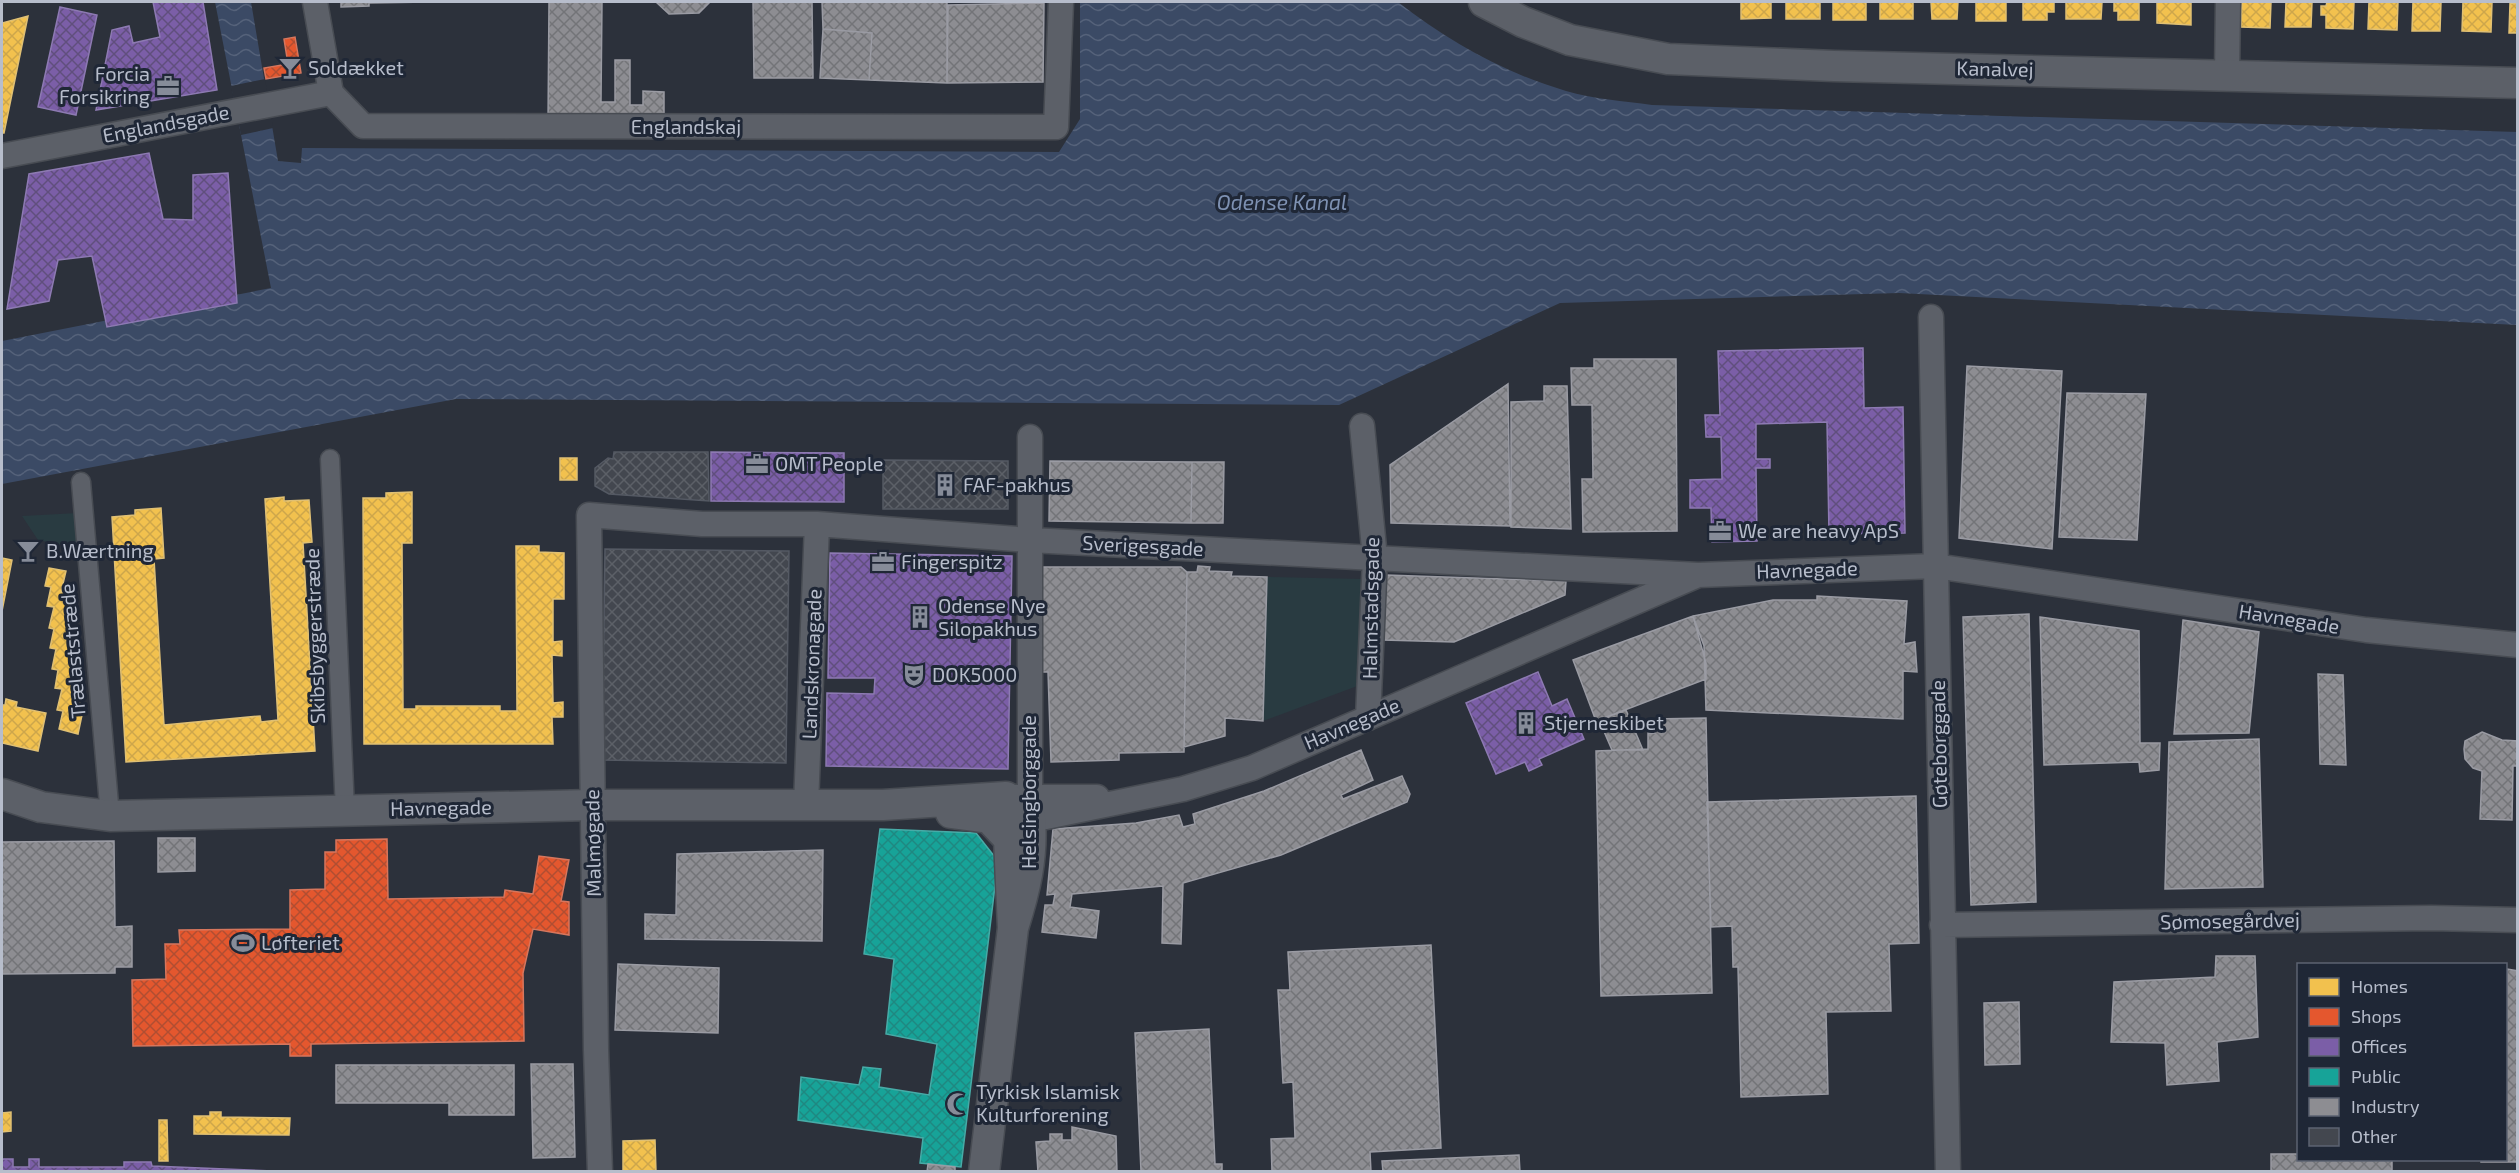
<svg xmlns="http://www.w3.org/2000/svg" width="2519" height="1173" font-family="'Exo 2',sans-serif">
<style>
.green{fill:#293b41}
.water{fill:url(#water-waves)}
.pier{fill:#2c313b}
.homes{fill:url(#homes-cross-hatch);stroke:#e0c074;stroke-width:1.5}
.shops{fill:url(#shops-cross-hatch);stroke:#d6765d;stroke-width:1.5}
.offices{fill:url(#offices-cross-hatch);stroke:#8d7ab2;stroke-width:1.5}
.public{fill:url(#public-cross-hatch);stroke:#47aba7;stroke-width:1.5}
.industry{fill:url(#industry-cross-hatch);stroke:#9a9ba3;stroke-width:1.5}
.building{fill:url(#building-cross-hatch);stroke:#545963;stroke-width:1.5}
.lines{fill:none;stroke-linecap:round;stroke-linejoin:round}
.pedestrian-casing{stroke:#484c53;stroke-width:21}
.minor-casing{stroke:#484c53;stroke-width:27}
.tertiary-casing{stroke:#484c53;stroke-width:33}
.pedestrian{stroke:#5c6068;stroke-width:18}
.minor{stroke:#5c6068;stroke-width:24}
.tertiary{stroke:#5c6068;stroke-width:30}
.labels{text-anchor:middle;stroke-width:6;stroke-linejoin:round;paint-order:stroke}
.poi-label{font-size:20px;fill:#b7bdcb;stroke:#1f2736;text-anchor:start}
.street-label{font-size:20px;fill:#b7bdcb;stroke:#1f2736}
.water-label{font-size:21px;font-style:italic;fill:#7e91b2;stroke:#1f2736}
</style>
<defs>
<pattern id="water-waves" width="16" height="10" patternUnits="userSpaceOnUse" patternTransform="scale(1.5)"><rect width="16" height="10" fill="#3b4a65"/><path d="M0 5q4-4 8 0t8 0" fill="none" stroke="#55627a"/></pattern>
<pattern id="homes-cross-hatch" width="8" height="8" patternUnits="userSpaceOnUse" patternTransform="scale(1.5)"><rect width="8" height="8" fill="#f2c14e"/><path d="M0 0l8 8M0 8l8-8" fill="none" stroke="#cda64b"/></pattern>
<pattern id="shops-cross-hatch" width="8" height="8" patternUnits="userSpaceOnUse" patternTransform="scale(1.5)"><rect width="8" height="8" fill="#e4572e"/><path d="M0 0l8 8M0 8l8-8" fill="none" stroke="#b04e32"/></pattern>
<pattern id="offices-cross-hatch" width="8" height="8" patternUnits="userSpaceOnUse" patternTransform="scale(1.5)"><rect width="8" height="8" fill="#7b5ea7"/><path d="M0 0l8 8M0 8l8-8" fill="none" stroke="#604f7d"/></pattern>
<pattern id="public-cross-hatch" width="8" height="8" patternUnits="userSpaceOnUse" patternTransform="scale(1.5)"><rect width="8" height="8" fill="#17a398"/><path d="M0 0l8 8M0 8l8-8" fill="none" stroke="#1f8881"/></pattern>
<pattern id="industry-cross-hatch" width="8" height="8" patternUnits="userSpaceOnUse" patternTransform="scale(1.5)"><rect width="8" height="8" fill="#8d8d92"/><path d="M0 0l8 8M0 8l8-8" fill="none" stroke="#737478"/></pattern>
<pattern id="building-cross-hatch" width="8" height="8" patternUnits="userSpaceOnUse" patternTransform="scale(1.5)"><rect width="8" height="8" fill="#43474f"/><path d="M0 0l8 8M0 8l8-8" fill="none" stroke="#5c6067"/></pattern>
</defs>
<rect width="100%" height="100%" fill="#2c313b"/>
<path class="green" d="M78,513l3,36 -43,-9 -16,-24z
M1267,577l95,2 -2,106 -97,36z"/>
<path class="water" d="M215,2h36l27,159 23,2 1,-15 757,4 21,-33v-117h318c50,39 106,71 168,89 27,8 58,10 86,14l865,27v193l-618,-32 -339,10 -221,102 -883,-6 -454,85v-143l269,-53z"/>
<path class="pier" d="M265,79l8,49 -32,7 -10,-49z"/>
<path class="homes" d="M1741,2h30v16l-30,1z
M1786,2h34v17h-34z
M1833,2h33v18h-33z
M1880,2h33v17h-33z
M1931,2h27l-1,17h-25z
M1976,2h30v19h-30z
M2023,2h31v10h-7v8h-24z
M2066,2h36l-1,17h-35z
M2114,2h25v18h-21v-9h-4z
M2157,2h34v23l-34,-2z
M2242,2h29l-1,26 -29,-1z
M2286,2h26l-1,25h-26z
M2327,2h27l-1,27 -27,-1v-13h-5v-9h5z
M2369,2h29l-1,28 -29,-1z
M2413,2h28l-1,29h-28z
M2463,2h29l-1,30 -29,-1z
M2510,3l8,1v29h-9z
M28,16l-24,117h-2v-110z
M560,458h17v22h-17z
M412,492v51h-10l1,166h13v-3h84v5h17l-1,-165h23v6l25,1v46h-11v43l9,-1v15l-10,-1 1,48 10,-1v15h-11l1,27h-189l-1,-246h23v-5z
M284,497v4l25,-1 3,42 -9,1 12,208 -189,11 -14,-245 23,-2v-5l26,-2 3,50 -10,1 10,166 96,-9 1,6 17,-2 -13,-221z
M2,558l10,2 -10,51z
M49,568l17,3 -5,21 7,1 -3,18 7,2 -4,19 8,2 -5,17 7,2 -4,18 7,2 -5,21 6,1 -5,19 5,1 -4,19 -19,-5 4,-18 -6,-1 5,-21 -7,-1 3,-18 -6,-1 4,-20 -6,-1 4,-19 -5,-1 5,-21 -7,-1 4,-19 -6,-1z
M6,699l11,3 -1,5 30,6 -8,38 -36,-8v-38h3z
M11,1112v19l-9,1v-19z
M210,1112h11v5l69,1 -1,17 -95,-1v-18h16z
M159,1120h8l1,41h-9z
M655,1140l1,32h-33v-31z"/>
<path class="shops" d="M295,37l6,36 -35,6 -2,-11 24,-4 -4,-25z
M387,839l1,60 116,-2 1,-7 28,4 6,-38 30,4 -8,41 8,1v33l-36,-6 -10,44 1,68 -213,3v12h-21v-12l-157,2 -1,-66 34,-1 -1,-35h15l-1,-14 111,-1v-39l35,-1v-37h11v-12z"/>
<path class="offices" d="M153,2h50l14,88 -121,20 16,-80 17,-4 4,17 27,-6z
M60,7l37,8 -21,100 -38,-8z
M149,153l14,66 30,1v-45l35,-2 9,130 -130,24 -15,-71 -34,4 -9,41 -42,8 22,-135z
M1863,348l1,60 39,-1 2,126 -76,1 -2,-112 -71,2v35h14v9h-14l1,73 -45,1 -1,-34h-21v-28l32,-1 -1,-42h-15l-1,-22h15l-2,-64z
M711,452l133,1v49l-133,-1z
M830,553l182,3 -4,213 -182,-3 1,-73 47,1 1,-16h-47z
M1538,672l14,34 15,-7 17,40 -45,20 3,6 -13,6 -4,-9 -29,12 -30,-71z
M2,1159h11v8h16v-8h10v8h85v-5h27l1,4 147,6h-297z"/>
<path class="public" d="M880,829l96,4 22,28 -37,306 -41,-4 3,-25 -125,-18 3,-43 58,8 4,-18 18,2 -2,18 50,8 8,-51 -51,-10 8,-75 -30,-5z"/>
<path class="industry" d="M341,2h88l-60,1v3l-28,1z
M549,2h53l-1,100h14v-42h15v45h13v-14l21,1v32l-116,-2z
M656,2h54l-11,11 -30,1z
M753,2h59l1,76h-59z
M822,2h125v81l-78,-3 3,-47 -49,-4z
M1044,3l-1,79 -96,1 1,-78z
M823,29l49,4 -3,47 -49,-2z
M1594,359h82l1,172 -94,1 -1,-53h11l-1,-74h-20l-1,-37h23z
M1967,366l95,5 -10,178 -93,-11z
M1508,384l2,142 -119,-3 -1,-58z
M1544,386h23l4,143 -60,-2v-125l33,-1z
M2067,393l79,1 -9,146 -78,-3z
M1050,461l142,1 -1,61 -142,-2z
M1192,462h32l-1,61h-32z
M1198,566l12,1 -1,4 23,1 -1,4 36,1 -4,144 -38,-3v18l-41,11 3,-175h10z
M1038,567h143l6,5 -3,180 -65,1v7l-68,2 -3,-90h-11z
M1386,575l180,6 -1,14 -111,47 -71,-2z
M1817,596l90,5 -3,43 11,-2 2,30 -14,-1v48l-197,-9 -2,-64 -11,-30 80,-16h44z
M2029,614l7,288 -65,3 -8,-288z
M1693,616l13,47v16l-110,42 -23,-61z
M2040,617l99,14 1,112h20l-1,27 -19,2 -1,-10 -95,3z
M2183,620l76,12 -10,101 -75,1z
M2318,674l25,1 3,90 -26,-1z
M1626,710l17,40h-31l-13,-30z
M1706,718l6,275 -111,3 -5,-245 52,-2v-16h7l-1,-14z
M2482,732l20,8 16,1v25h-5l-1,54 -32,-1 2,-48 -9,-3 -8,-9 -1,-10 1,-8z
M2259,739l4,148 -98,2 4,-147z
M1361,750l12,30 -32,15 2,4 59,-23 8,18 -3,8 -126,53 -98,28 -2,61 -19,-1 1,-57 -91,8 -2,13 29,4 -3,27 -54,-6 3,-27h8l2,-11 -8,1 6,-66 83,-6 43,-8 4,12 12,-3 -2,-10 71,-23z
M1916,796l3,147 -30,1 2,67 -65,1 2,82 -87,3 -3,-130h-5l-1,-41 -21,1 -4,-125z
M158,838h37v33l-37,1z
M114,841l1,86 17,-1v41h-17v6l-113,1v-132z
M823,850l-1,91 -177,-2v-25l31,1 1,-61z
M1431,945l10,203 -71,4 1,20h-99l-1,-33 24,-1 -2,-56 -10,1 -5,-93h12l-2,-38z
M2216,956h39l3,81 -41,5 2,39 -52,4 -2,-42 -54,-1 3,-60 101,-5z
M618,964l101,4 -1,65 -103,-3z
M2507,969l11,2v191h-37v-2h25z
M2019,1002l1,62 -35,1 -1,-62z
M1209,1029l6,135h7v8h-81l-6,-139z
M531,1064h42l2,93 -42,1z
M336,1065h178v50h-65v-12h-113z
M1072,1127l44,9 1,36h-79l-2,-30 14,-1v-7h12v6h10z
M2271,1154h27v6h94v12h-121z
M1519,1155l1,17h-137l-1,-11z
M928,1164l27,3v5h-28z"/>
<path class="building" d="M614,452h94l1,49 -100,-7 -14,-8v-18l13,-10 5,1z
M883,460l125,1v48h-125z
M605,549l184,2 -3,212 -184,-3z"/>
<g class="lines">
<g class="pedestrian-casing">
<path id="pedestrian" d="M330,459l15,352
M81,482l29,334"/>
</g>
<g class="minor-casing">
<path id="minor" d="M315,2l16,91
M2227,75l1,-73
M331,93l32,33 693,1 5,-125
M2,156l329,-63
M1931,317l17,855
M1362,426l13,132 -7,160
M1030,437v381
M1015,797h82
M806,805l11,-281
M1012,818l34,-1 137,-28 69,-21 446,-193 237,-9 431,64 152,15
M1942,925l489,-7 87,2
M600,1172l-4,-122 -7,-535 113,9h115l213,16 668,35"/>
</g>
<g class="tertiary-casing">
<path id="tertiary" d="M1484,2l39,20 47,18 98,19 166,7 684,17
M2,794l39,13 69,9 482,-11h291l123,-8 24,21c3,40 -5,72 -17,110
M951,813l38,5 20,21 4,89 -29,244"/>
</g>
<use href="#pedestrian" class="pedestrian"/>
<use href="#minor" class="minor"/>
<use href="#tertiary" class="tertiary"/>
</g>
<defs>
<g id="bar-bare" transform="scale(1.8)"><path d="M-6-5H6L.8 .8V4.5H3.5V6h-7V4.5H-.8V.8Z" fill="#868c99" stroke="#1f2736" stroke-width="2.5" paint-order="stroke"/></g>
<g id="office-bare" transform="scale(1.8)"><path d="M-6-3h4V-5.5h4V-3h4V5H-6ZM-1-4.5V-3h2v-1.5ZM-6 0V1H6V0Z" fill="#868c99" stroke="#1f2736" stroke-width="2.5" paint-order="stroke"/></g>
<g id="building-bare" transform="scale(1.8)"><path d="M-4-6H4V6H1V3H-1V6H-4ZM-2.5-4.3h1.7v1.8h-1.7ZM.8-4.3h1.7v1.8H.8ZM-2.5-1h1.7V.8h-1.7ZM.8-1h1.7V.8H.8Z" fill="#868c99" stroke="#1f2736" stroke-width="2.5" paint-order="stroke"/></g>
<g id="theatre-bare" transform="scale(1.8)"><path d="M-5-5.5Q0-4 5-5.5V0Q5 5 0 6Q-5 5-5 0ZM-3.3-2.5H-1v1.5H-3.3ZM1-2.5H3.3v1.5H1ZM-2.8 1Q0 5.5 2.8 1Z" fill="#868c99" stroke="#1f2736" stroke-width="2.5" paint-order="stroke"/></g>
<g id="stadium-bare" transform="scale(1.8)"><path d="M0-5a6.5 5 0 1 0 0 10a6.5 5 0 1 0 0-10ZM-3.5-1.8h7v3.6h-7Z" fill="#868c99" stroke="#1f2736" stroke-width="2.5" paint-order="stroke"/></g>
<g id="mosque-bare" transform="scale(1.8)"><path d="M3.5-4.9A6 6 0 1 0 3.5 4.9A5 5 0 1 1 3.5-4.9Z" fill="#868c99" stroke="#1f2736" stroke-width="2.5" paint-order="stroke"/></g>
</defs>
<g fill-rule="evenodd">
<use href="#bar-bare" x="290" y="68"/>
<use href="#office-bare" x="168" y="86"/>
<use href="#office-bare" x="757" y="464"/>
<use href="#building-bare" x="945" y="485"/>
<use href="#office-bare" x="1720" y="531"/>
<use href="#bar-bare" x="28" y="551"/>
<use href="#office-bare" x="883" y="562"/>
<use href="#building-bare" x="920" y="617"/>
<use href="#theatre-bare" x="914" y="675"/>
<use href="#building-bare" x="1526" y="723"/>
<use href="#stadium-bare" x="243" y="943"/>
<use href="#mosque-bare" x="958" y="1104"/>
</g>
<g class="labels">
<g class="poi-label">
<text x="308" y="75">Soldækket</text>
<text x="150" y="81" text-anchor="end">Forcia<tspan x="150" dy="23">Forsikring</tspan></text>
<text x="775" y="471">OMT People</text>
<text x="963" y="492">FAF-pakhus</text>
<text x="1738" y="538">We are heavy ApS</text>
<text x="46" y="558">B.Wærtning</text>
<text x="901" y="569">Fingerspitz</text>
<text x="938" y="613">Odense Nye<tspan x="938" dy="23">Silopakhus</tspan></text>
<text x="932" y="682">DOK5000</text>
<text x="1544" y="730">Stjerneskibet</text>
<text x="261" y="950">Løfteriet</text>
<text x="976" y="1099">Tyrkisk Islamisk<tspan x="976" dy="23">Kulturforening</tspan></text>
</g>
<g class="street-label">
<text transform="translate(1995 69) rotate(1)" y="7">Kanalvej</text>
<text transform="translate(166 124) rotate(-11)" y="7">Englandsgade</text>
<text x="686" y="134">Englandskaj</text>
<text transform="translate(1143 546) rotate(3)" y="7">Sverigesgade</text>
<text transform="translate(1807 570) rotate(-2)" y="7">Havnegade</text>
<text transform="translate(1371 608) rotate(-89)" y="7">Halmstadsgade</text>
<text transform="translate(2289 619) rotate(9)" y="7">Havnegade</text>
<text transform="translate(315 636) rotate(-92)" y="7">Skibsbyggerstræde</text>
<text transform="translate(73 651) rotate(-95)" y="7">Trælaststræde</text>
<text transform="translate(812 664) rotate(-88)" y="7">Landskronagade</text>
<text transform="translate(1352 724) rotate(-23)" y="7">Havnegade</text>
<text transform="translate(1939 744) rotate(-91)" y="7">Gøteborggade</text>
<text transform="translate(1029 792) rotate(-90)" y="7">Helsingborggade</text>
<text transform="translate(441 808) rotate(-1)" y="7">Havnegade</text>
<text transform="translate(593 843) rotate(-91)" y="7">Malmøgade</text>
<text transform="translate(2230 921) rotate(-1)" y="7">Sømosegårdvej</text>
</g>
<g class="water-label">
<text x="1282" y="210">Odense Kanal</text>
</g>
</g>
<rect width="2519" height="1173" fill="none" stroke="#b7bdcb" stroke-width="6"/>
<rect x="2297" y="963" width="210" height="198" fill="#1f2736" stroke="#5c6372" stroke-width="1.5"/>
<rect x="2309" y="978" width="30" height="18" fill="#f2c14e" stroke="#5c6372" stroke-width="1.5"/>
<text x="2351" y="993" font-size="18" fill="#b7bdcb">Homes</text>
<rect x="2309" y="1008" width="30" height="18" fill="#e4572e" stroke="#5c6372" stroke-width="1.5"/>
<text x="2351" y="1023" font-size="18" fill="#b7bdcb">Shops</text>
<rect x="2309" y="1038" width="30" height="18" fill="#7b5ea7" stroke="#5c6372" stroke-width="1.5"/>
<text x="2351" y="1053" font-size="18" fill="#b7bdcb">Offices</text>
<rect x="2309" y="1068" width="30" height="18" fill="#17a398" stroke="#5c6372" stroke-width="1.5"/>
<text x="2351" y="1083" font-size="18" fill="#b7bdcb">Public</text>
<rect x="2309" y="1098" width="30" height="18" fill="#8d8d92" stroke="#5c6372" stroke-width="1.5"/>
<text x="2351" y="1113" font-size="18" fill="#b7bdcb">Industry</text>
<rect x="2309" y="1128" width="30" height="18" fill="#43474f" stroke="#5c6372" stroke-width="1.5"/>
<text x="2351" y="1143" font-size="18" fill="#b7bdcb">Other</text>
</svg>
